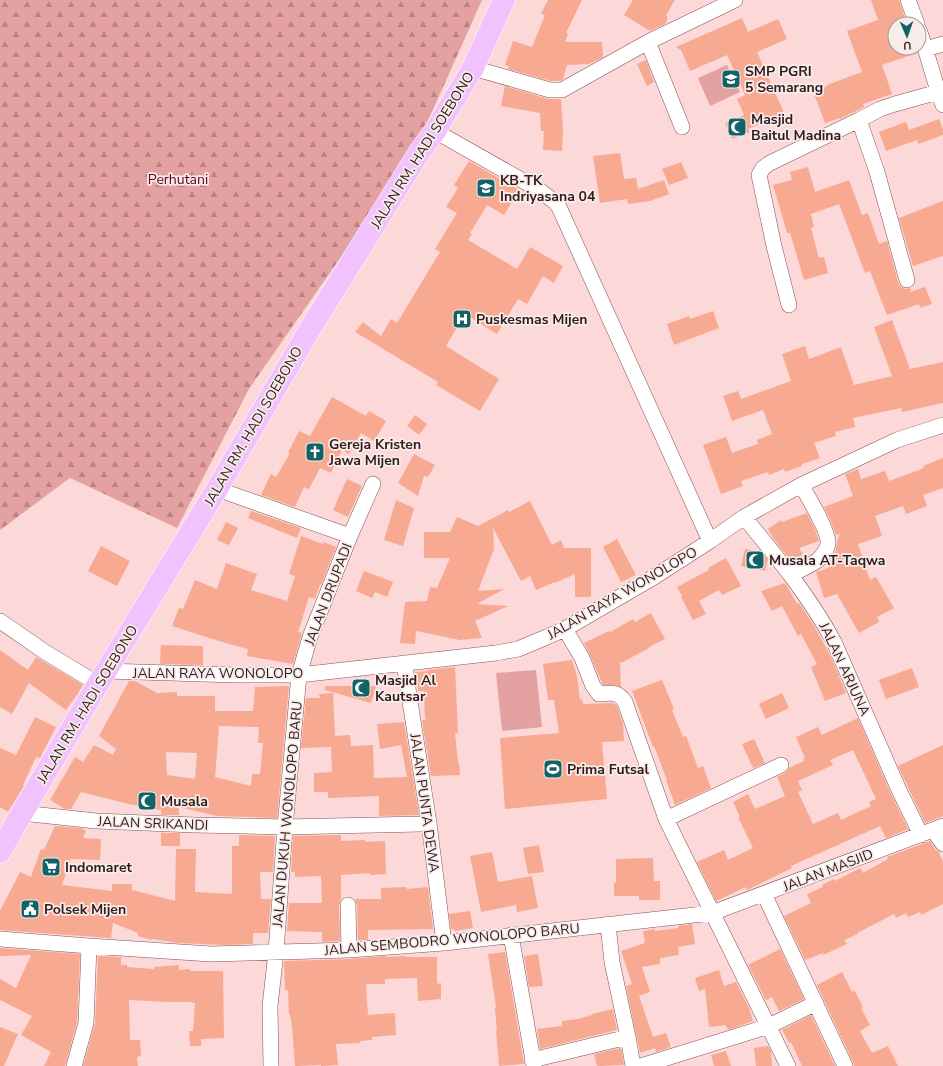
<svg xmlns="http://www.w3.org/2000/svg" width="943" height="1066" font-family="'Nunito Sans',sans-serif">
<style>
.forest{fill:url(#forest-firs)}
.pitch{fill:#e4a1a2}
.building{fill:#f7a991;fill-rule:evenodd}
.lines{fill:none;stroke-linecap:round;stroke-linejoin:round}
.street-casing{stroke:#855253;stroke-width:16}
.primary-casing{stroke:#fff;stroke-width:23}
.street{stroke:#fff;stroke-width:15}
.primary{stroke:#f1c2fe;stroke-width:22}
.labels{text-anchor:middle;stroke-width:3.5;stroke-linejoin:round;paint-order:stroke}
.poi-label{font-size:14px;font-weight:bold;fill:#311b1c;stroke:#f8eceb;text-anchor:start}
.street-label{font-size:14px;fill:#311b1c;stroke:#f8eceb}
.park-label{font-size:14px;fill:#5d0015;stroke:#f8eceb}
</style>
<defs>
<pattern id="forest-firs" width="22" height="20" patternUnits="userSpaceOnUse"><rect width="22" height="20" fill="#e4a1a2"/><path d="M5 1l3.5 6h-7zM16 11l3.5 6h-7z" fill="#b98283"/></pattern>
</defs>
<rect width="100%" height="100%" fill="#fcd8d8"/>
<path class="forest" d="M0,0h482l-68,152 -165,237 -72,139 -107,-50 -70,52z"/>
<path class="pitch" d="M727,65l13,27 -30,14 -12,-28z
M536,670l6,57 -40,4 -6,-58z"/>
<path class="building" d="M548,0h34l-16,33 2,1 -3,8h37l1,15 -14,7 -22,1 -4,14 -3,2h-9l-43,-12 1,-3 -4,-1 8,-24 19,6 13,-32 -4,-1z
M633,0h42l-9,15 1,1v5l-2,3 -15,7 -26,-16z
M871,0h28l8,24h-12v24h21l1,5 -35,12 10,29 -29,10 1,3 -24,12v-1l-15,5 -12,-32 14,-5v-1l35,-13 -15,-41 31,-11z
M742,18l6,14 30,-13 9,20 -30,13 27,61 -36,16 2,3 -18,7 -7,-16 19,-8 -7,-16 8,-4 -18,-40 -37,16 -9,-21 -5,-3z
M646,60l8,22 -7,4 -10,-22z
M505,86l43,13h13l2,31 -1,21 -19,-1 1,-19h-3l-1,-18 -39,-7z
M939,119l4,10v6l-25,9 -1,-4 -31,11 -7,-19 27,-10 3,8z
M620,153l4,26 12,-1 2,11 26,-9 5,14 -19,7 -22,3 -1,-5 -27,4 -7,-47z
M469,161l50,29 -15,25 -17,-10 -17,28 2,1 -4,6 49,29 13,-22 33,19 -9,17 -11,-7 -16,28 -9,-5 -21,35 -32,-20 -19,32 53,33 -19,32 -44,-26 2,-3 -83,-50 8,-10 18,14 10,-17 6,4 43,-71 -5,-3 22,-36 -11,-6 12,-19 -4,-3z
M681,162l7,16 -19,7 -7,-16z
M808,167l7,25 34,-12 13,35 6,-2 11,31 8,-3 11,41 2,4 5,3 5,-1 1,4 14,-5 7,17 -12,4 -1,-4 -32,11 -17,-44 -5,2 -26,-69 -28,10 3,13 -3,1 8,30 5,-1 4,16 -24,7 -14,-47h-3l-14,-48 19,-5 -2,-8z
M943,201v55l-30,10 -14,-48z
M713,311l6,17 -45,17 -7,-21 22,-8 1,3z
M892,320l18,49 33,-7v41l-41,9 -1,-4 -48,10 2,9 -20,5 1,4 -22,7 6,15 -18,6v2l-17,6 -1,-3 -15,6 -1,-3 -27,9 2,5 -22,8 -18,-49 23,-8 6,16 26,-9 -1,-4 15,-6 -9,-24 -31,11 -9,-25 15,-5 3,8 50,-18 -9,-27 23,-8 4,13 32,-12 13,38 38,-9 -18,-49z
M332,397l34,19 3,-5 17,10 -12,20 -13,-8 -12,21 -7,-4 -11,23 -11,-5 -11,21 -5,-2 -9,20 -34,-12 10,-21 5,3 14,-24h-2l11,-22 11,5z
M415,415l12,9 -8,11 -12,-9z
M414,454l21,11 -7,12 -4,-1 -6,20 -20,-13z
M943,458v30l-20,7 4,11 -21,8 -3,-8 -28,10 7,20 -24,8 12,36 6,-3 18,31 -17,9 2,5 -20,11 -22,-39 -13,4 -8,-26 12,-4 8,-18 1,-8 3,-8 -4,1 -6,-16 -6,-12 29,-11 -8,-22 3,-1 10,-4 3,10 24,-8 4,10 35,-13 -1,-2z
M347,479l15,7 -14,31 -15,-7z
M396,500l18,8 -11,38 -19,-6z
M530,501l22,44 9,-5 3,8h27v49h-16v-23l-20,9v-1l-19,8 -6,-14 -9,5 -28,-53 1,21 -16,42 26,-2 -27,15 31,2 -33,15 7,17 -22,2 -44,-9 -1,13 -15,-1 5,-41 22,-1 3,-14 7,1 13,-30h-26v-26h26l7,-15 21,9 30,-16 1,2z
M251,511l50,17 -4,10 -49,-20z
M807,513l7,14 5,14 -20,7 4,6 -10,7h-2l-15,-19 -8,-13 13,-9 1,2z
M226,522l12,6 -9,17 -12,-5z
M301,536l22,8 1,-2 12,5 -15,38 -1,-1 -5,15 -6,-2 -11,35 4,1 -9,31 -46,-8 1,-7 -26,-7 -50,-16 7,-18 4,1 12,-29 22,9 9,-26 31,11 -6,16 36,11 8,-25 -6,-2z
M617,539l19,36 -15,7 -18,-35z
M101,546l29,15 -13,25 -29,-15z
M745,549l16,3 7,8 -3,11 -24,-5z
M726,558l15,28 -19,9 -3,-5 -20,11 7,13 -13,6 -12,-23 1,-1 -5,-9 32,-17 -1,-2z
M364,571l29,11 -6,15 -12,-5 -3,6 -16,-7z
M785,583l12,21 2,-1 14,21 18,33 15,36 -21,8 -14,-34 6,-3 -16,-30 -3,2 -16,-30 -10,5 -11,-20z
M651,613l14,26 -16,8v1l-28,15 -1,-2 1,26 -6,-2h-12l-13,-30 -6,-12 25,-12 1,1 23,-13 2,3z
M161,645l42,1v19l-43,-1z
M0,650l28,20 8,-13 47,28 -6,10 -11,15 -37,-27 -17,31 -12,-7z
M572,660l5,16 3,24 2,-1 1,5 30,-1 4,3 6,18 1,17 -22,1 5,57 -102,10 -5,-71 59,-5 -5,-33h-6l-5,-36z
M455,667l3,66h-3l3,30h1l1,12 -29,1 -9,-56h5l-2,-1 -1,-28h-6l-3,-19 13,-1v-1z
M912,668l7,19 -33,12 -7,-19z
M662,680l12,29 -2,1 11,27 3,-1 12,32 5,-2 8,22 -36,17 -9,-25h1l-13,-34 -1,1 -21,-56z
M129,681h6l24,13v-1l18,-1v4h38v15h38l2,-24 34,-1 -12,132 -60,-2 -38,-9v8h-18v-5l-32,-6 -48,-12 -10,17h-6l-15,-9 25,-43 8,5 11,-17 19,10 3,-6 -17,-13zM219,726l40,1 -1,16h5l-3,31h-8l-1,12 -36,-9zM166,752l31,1 -2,26 -28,-4z
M325,686h51l-5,17 -46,-13z
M333,693l2,43 15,-1 1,11 22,-1 1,33 33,-1 -6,-32 -21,4 -3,-25 27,-2 15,93 -40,1v-20l-51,2v-6h-14v-19l18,-1 -1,-25 -30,1 5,-50h14l-1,-4z
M782,693l7,15 -23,11 -7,-15z
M35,717l21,10 -16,31 -4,-1 -13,28 1,1 -16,26 -8,-5v-59l16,7z
M858,718l33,76 17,35 -22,9 -6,-12 -89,40 1,2 -45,22 -1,-3 -30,14 -19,-39 27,-12 4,10 25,-12 -15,-31h2l-7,-15 15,-8 7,15 30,-13 -8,-19 8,-4 3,-3 1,-2 15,-7 -1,-2 2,-1 -9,-21 22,-10 4,8zM853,750l23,49 -7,3 2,4 -30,14 -3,-7 -25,11 -15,-32 4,-2 -4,-9 35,-16 -3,-5z
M754,739l11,24 -12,5 -11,-24z
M943,745v71l-18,7 -27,-57z
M55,826l26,2 5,3 -3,7 18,1 -1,21 -29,-1 -9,26 50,6v-7h20v6l43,11 1,-52h20l-1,43 37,2v-48h7v-11l36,1 -2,36h-13l1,27h10l-3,34h-15v11l-30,1 -45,-2 -25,-4 -1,1 -14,-4v-3l-25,-10 -2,15 -111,-8v-19l20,-39 11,5 10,-28 3,1z
M161,833h19v13h-19z
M341,835v6l24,-1v2l20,-1 1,33 -16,1v-2l-29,2v24l-2,6 1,36 -18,1v-10l-35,-1 2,-28h33l-1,-27 -26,1v-5h-4l2,-36z
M930,841l6,10h2l5,11v42l-22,11 -1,-3 -12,5 -2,-4 -10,5 -2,-4 -37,19 1,1 -14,6 3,4 -24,11v-2l-18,7 -21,-44 27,-13 -4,-9 16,-7 -1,-2 12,-6 1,2 25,-13 3,5 25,-14 -1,-2z
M539,845l5,27 -16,2 -5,-26z
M492,852l6,30 34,-6 6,32 -21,4 -1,-7 -35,7 -11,-56z
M653,858l1,23h6v19h-21v-4h-25v-13h2v-24z
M406,887l1,2 21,-2 5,42 -65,1v10h-10l-1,-35 -2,-6h26v-11z
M470,911l3,17 -19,3v-2h-3l-2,-15z
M692,924l3,20 -17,3 1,8 -19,3v6l-18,3 8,25 -11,4 14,41 13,-4 5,14 -15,5 -1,-4 -15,5 -14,-67 6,-2 -11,-33 24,-8 -2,-12 12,-2v2l23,-3v-2z
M0,948l80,6 -3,68 -12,44h-21l7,-14 -30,-17 11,-19 -32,-16v-21l16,9 15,-33 -31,1z
M780,949l24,50 -25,12 -7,-14 -6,3 -18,-35z
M505,952l19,112 -25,2 -3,-35h1l-2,-23 1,-1 -8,-53z
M538,954l5,32 -14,1 -5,-31z
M98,956l23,1v8h6v2l27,2v-2l25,-2v5l11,-1v2h33l1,67 -23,1v7h-11l-1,-15h4l2,-28h-3v-1h-23l-40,-2 1,40h10l1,16 -4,1 1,9h-55l12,-42z
M385,956v1l21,-1v1h31v27l4,-1v16l-23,2 -1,-23 -32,1v5h-19l2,31 27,-2 1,22 -24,2v3l-12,1v2l-24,1 2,21 -17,1v-1l-26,1 -3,-39 -2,-13h-1l-1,-24h-3l-1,-29 65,-2z
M719,970l5,16 12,-4 13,26 4,13 -25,9 -2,-5 -17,2 -4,-38 -6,2 -4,-13z
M842,972l10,20 2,-2 9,17 -2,1 9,17 -10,6 12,22 16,-7 10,20h-44l-1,-4 -36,-77z
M613,1009l4,21 -77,19 -3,-20 25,-3v-5l16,-2 14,-4v-1z
M811,1015l24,51h-33l-11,-24 -2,1 -7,-13z
M0,1027l18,7 -14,32h-4z
M768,1046l3,5 1,15h-16l-2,-18z
M621,1048l3,17 -27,1 -3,-12z
M726,1051l5,15h-17l-3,-11z"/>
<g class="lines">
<g class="street-casing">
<path id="street" d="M908,0l9,24
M919,30c9,25 15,51 24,75
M648,42l34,85
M926,49l17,-5
M473,68l77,22h12l86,-48 87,-42
M859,120l21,-11 15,-5 43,-12
M435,131l104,59 16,12 4,5 151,334
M789,305l-15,-59 -15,-71 4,-7 7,-5 89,-43 18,52 30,108
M217,489l133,47
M744,517c33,40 66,80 90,125l65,148 22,45
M791,575c8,-5 19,-9 27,-15 4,-4 9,-10 10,-16 1,-13 -20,-47 -27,-59
M0,621l45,31 53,32
M565,629l17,29 11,28 6,8c12,-1 19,-3 26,8l41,117 122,247
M404,663l25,160 15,120
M105,671l131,4h63l197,-22 22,-4 24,-10 23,-10 89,-52 56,-36 34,-24 57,-32 96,-45 46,-15
M22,813l74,8 99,4 90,2 136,-3 8,-1
M666,819l115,-54
M933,830l10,14
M764,894l81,172
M348,905l1,45
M608,924l4,38 16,75 5,29
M511,935l23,131
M0,939l89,7 122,8 138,-4 95,-7 268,-30 231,-87
M532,1060l96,-23
M74,1066l12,-43 3,-77
M271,1066l-1,-60 6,-54 9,-125 14,-152 11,-38 40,-101 23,-52
M641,1066l128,-40 47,-23"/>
</g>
<g class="primary-casing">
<path id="primary" d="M0,852l22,-39 76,-129 119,-195 93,-160 109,-176 16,-22 38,-63 31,-68"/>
</g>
<use href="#street" class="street"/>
<use href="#primary" class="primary"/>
</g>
<defs>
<g id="school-square" transform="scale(1)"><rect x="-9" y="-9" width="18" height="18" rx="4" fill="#136366" stroke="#f8eceb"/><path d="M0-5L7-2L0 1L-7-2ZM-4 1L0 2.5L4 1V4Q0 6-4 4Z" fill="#fff"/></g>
<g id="mosque-square" transform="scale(1)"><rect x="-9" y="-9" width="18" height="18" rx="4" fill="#136366" stroke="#f8eceb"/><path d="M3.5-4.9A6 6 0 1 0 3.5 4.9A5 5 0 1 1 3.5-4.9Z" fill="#fff"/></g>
<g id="hospital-square" transform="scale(1)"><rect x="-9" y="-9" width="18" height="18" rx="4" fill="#136366" stroke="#f8eceb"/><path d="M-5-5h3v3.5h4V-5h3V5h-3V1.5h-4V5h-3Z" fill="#fff"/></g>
<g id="church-square" transform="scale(1)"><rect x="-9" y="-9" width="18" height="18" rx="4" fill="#136366" stroke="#f8eceb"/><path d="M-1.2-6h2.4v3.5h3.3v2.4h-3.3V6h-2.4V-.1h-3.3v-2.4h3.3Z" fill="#fff"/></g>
<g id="stadium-square" transform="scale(1)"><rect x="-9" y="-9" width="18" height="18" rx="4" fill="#136366" stroke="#f8eceb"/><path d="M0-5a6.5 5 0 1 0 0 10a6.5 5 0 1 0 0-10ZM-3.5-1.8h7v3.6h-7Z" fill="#fff"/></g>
<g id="supermarket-square" transform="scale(1)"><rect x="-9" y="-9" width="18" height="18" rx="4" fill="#136366" stroke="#f8eceb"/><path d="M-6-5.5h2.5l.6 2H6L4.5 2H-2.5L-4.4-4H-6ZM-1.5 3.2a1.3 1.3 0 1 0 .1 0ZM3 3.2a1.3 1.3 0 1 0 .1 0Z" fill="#fff"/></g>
<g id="civic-square" transform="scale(1)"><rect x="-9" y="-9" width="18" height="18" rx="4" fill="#136366" stroke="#f8eceb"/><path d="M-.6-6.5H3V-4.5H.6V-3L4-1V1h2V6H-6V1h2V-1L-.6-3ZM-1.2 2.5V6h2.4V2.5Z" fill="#fff"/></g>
</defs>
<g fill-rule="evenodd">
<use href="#school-square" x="731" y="79"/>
<use href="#mosque-square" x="737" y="127"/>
<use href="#school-square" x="486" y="188"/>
<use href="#hospital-square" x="462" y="319"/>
<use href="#church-square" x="315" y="452"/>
<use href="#mosque-square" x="755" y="560"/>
<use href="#mosque-square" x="361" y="688"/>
<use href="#stadium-square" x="553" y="769"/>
<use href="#mosque-square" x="147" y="801"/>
<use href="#supermarket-square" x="51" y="867"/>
<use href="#civic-square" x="30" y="909"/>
</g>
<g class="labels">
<g class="poi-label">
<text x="745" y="76">SMP PGRI<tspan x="745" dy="16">5 Semarang</tspan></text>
<text x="751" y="124">Masjid<tspan x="751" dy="16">Baitul Madina</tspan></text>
<text x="500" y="185">KB-TK<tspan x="500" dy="16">Indriyasana 04</tspan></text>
<text x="476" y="324">Puskesmas Mijen</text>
<text x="329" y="449">Gereja Kristen<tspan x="329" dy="16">Jawa Mijen</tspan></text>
<text x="769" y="565">Musala AT-Taqwa</text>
<text x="375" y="685">Masjid Al<tspan x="375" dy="16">Kautsar</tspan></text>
<text x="567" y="774">Prima Futsal</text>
<text x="161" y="806">Musala</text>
<text x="65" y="872">Indomaret</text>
<text x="44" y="914">Polsek Mijen</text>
</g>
<g class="street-label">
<text transform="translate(422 150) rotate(-58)" y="5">JALAN RM. HADI SOEBONO</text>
<text transform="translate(253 426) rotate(-60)" y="5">JALAN RM. HADI SOEBONO</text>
<text transform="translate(622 593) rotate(-30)" y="5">JALAN RAYA WONOLOPO</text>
<text transform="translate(328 594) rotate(-69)" y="5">JALAN DRUPADI</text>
<text transform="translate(845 669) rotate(65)" y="5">JALAN ARJUNA</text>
<text x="218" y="678">JALAN RAYA WONOLOPO</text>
<text transform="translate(87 704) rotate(-59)" y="5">JALAN RM. HADI SOEBONO</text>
<text transform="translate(425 803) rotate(82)" y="5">JALAN PUNTA DEWA</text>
<text transform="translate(287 814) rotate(-85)" y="5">JALAN DUKUH WONOLOPO BARU</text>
<text transform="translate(153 823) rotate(2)" y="5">JALAN SRIKANDI</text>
<text transform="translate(828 870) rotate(-21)" y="5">JALAN MASJID</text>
<text transform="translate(452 939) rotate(-5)" y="5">JALAN SEMBODRO WONOLOPO BARU</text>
</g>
<g class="park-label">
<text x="178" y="184">Perhutani</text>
</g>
</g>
<g transform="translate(907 36) rotate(178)"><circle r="19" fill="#f8eceb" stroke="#a89898"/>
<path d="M0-3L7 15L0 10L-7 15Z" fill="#136366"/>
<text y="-6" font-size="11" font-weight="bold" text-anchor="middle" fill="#311b1c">U</text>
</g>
</svg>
